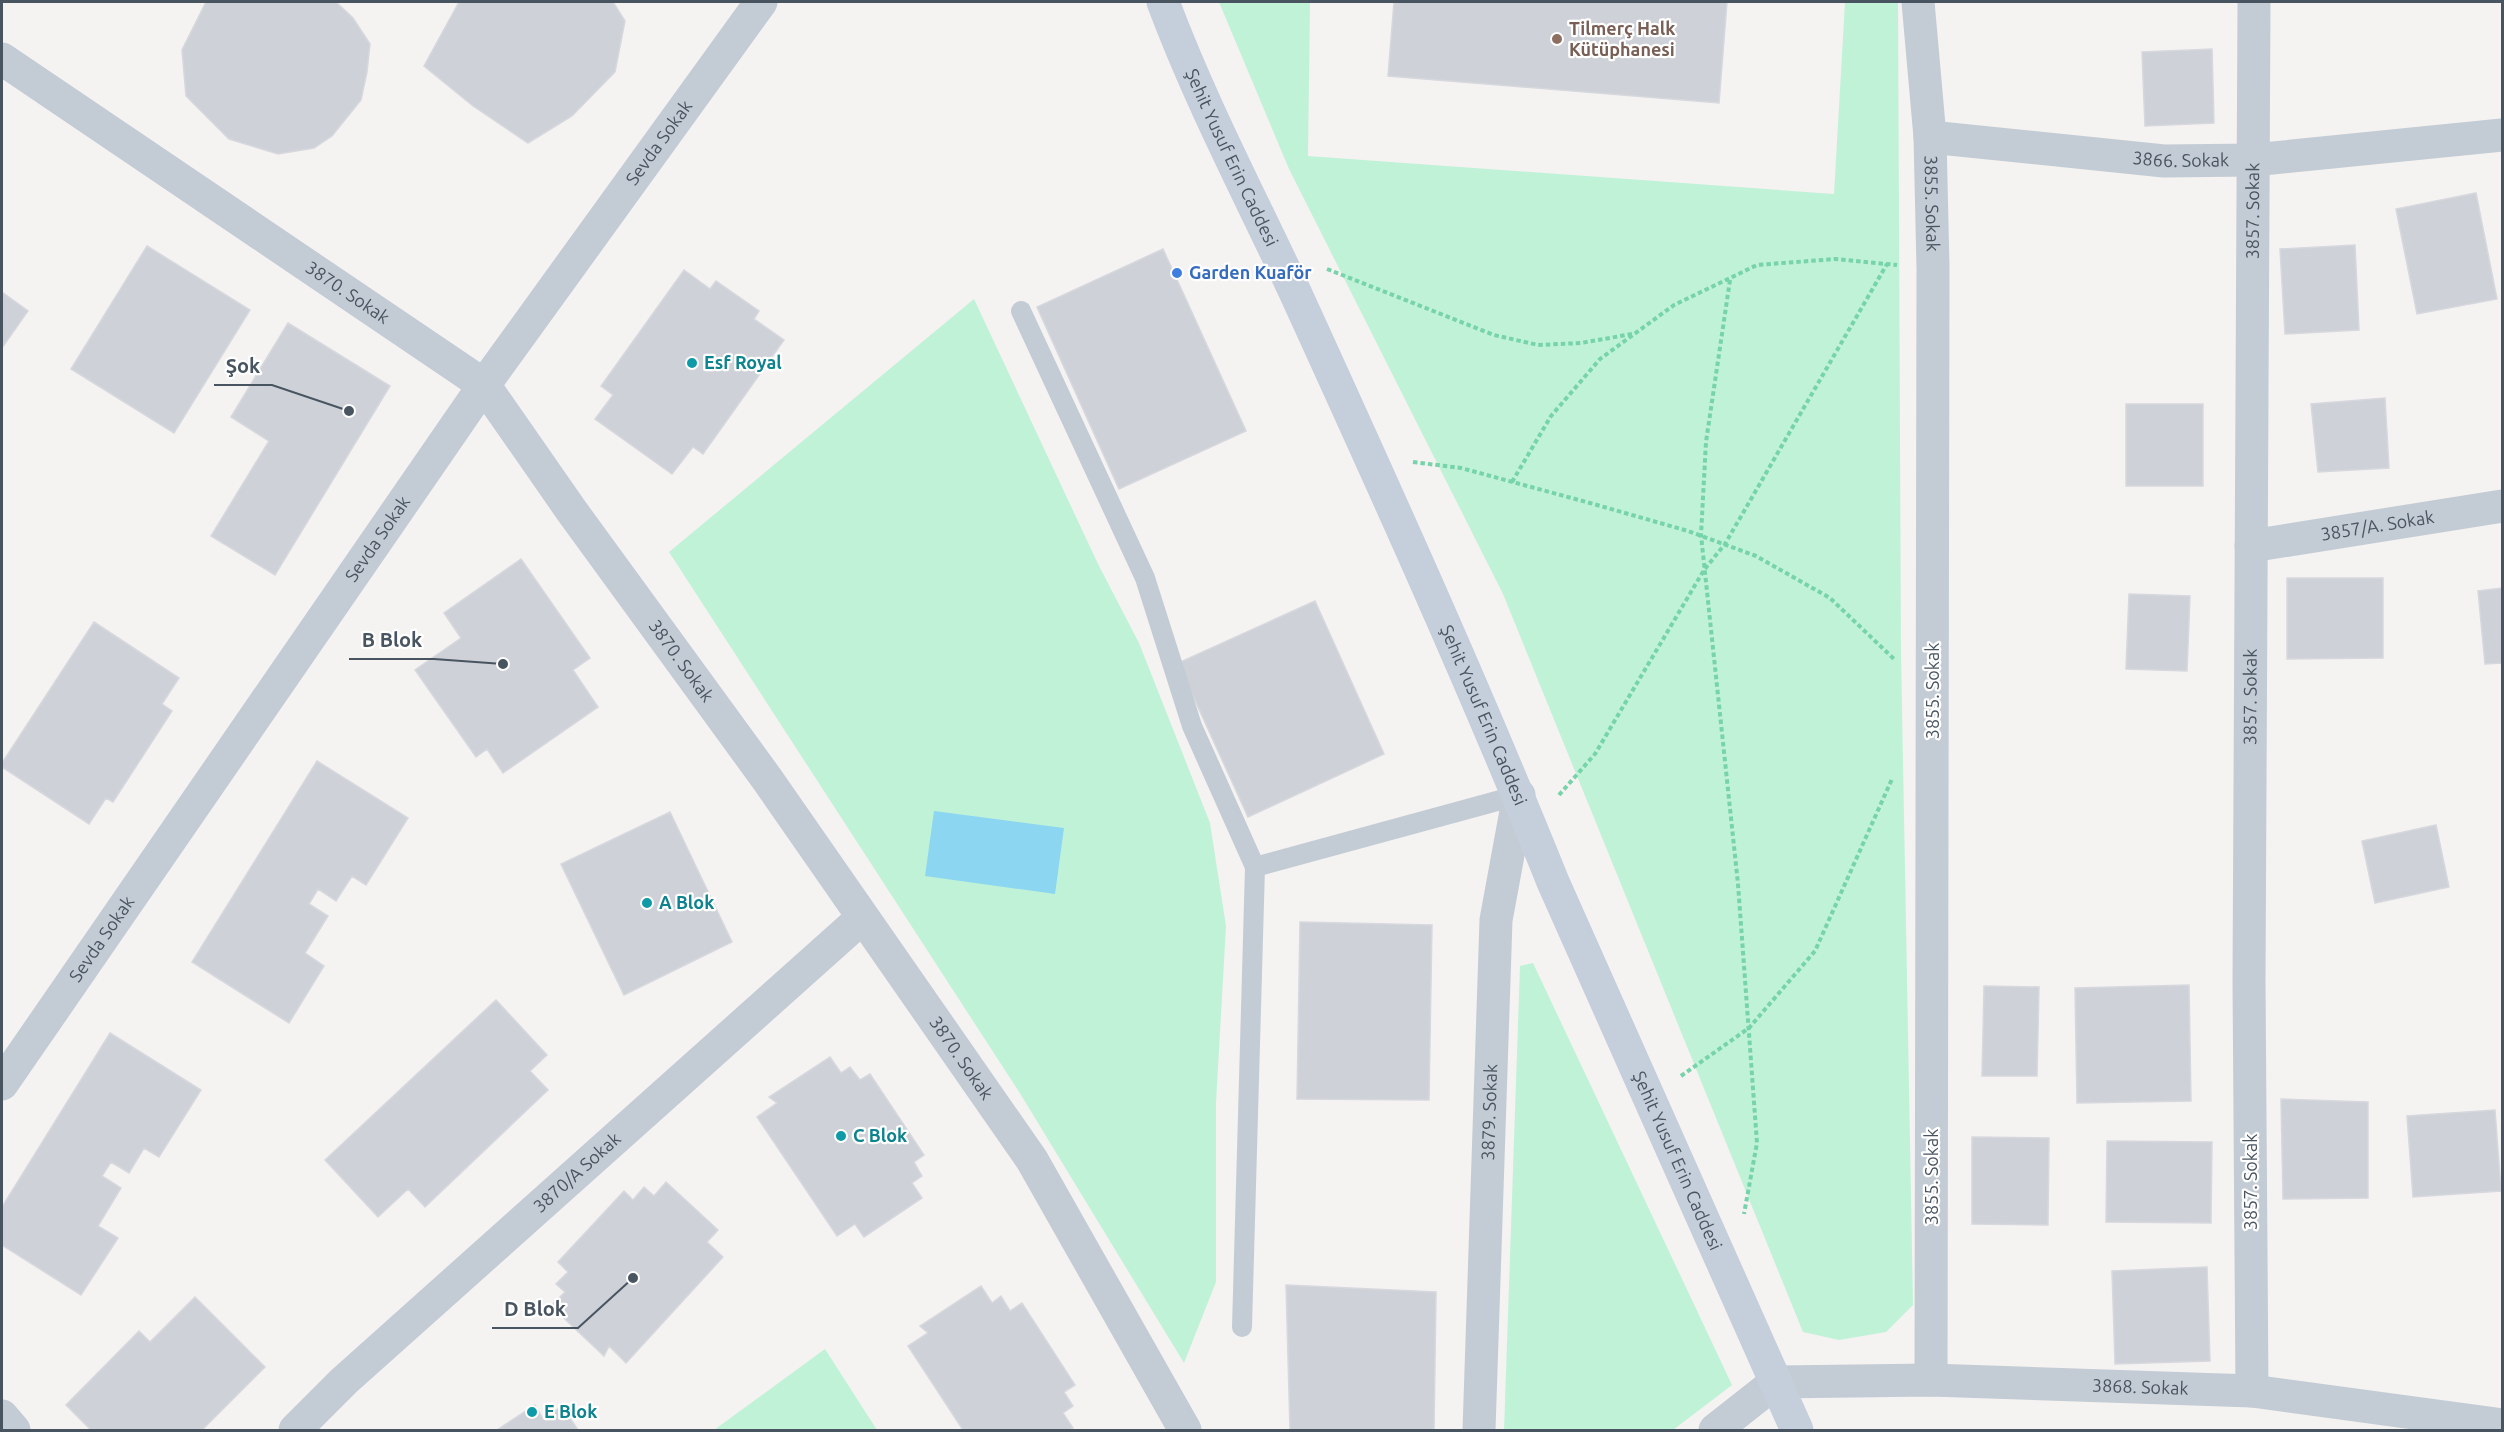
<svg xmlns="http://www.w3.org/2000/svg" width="2504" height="1432" font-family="Ubuntu,sans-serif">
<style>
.green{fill:#c0f2d7}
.water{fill:#8cd6f1}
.building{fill:#ced1d7;stroke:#d6d8de;stroke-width:1.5}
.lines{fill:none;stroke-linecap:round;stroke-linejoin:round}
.path{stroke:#76d3aa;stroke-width:4;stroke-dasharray:4.5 3;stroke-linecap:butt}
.lane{stroke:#c3ccd4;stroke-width:20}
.street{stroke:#c3ccd4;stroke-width:33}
.secondary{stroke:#c5cedb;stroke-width:33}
.education-dot{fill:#8d6e63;stroke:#fff;stroke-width:2}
.shop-dot{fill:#3f7fe0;stroke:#fff;stroke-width:2}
.culture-dot{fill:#0f9aa8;stroke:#fff;stroke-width:2}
.labels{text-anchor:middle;stroke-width:4.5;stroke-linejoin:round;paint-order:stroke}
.education-label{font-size:18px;font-weight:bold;fill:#785e54;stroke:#fff;text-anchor:start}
.street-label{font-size:18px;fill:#495461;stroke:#fff}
.shop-label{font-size:18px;font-weight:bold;fill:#366cbe;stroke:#fff;text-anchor:start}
.culture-label{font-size:18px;font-weight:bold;fill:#0d838f;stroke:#fff;text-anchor:start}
.leader{fill:none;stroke:#495461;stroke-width:2}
.callout-dot{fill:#495461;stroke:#fff;stroke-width:2}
.callout-label{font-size:20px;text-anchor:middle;font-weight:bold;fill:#495461;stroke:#fff;stroke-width:4.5;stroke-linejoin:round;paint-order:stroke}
</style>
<rect width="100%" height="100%" fill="#f5f2f2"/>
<path class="green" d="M1219,2h91l-2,154 526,38 11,-192h53l3,650 12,653 -27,27 -47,8 -36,-8 -300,-738 -214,-425z
M974,299l124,265 41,79 71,180 16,103 -10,177v179l-32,81 -163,-268 -352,-543z
M1533,963l199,422 -59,45h-169l16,-464z
M825,1349l52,81h-163z"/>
<path class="water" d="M934,811l130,17 -9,66 -130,-18z"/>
<path class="building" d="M206,2h130l17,16 17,26 -3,28 -6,28 -29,36 -18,12 -36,6 -49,-15 -43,-43 -4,-46z
M459,2h154l12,19 -10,51 -43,44 -44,27 -55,-37 -49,-40z
M1394,2h333l-8,101 -331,-27z
M2212,49l2,74 -69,3 -3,-74z
M2476,193l21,106 -80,15 -21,-105z
M2355,245l4,85 -74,4 -5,-85z
M147,246l103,64 -76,123 -103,-64z
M1163,249l83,182 -127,58 -82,-182z
M684,270l26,19 6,-8 43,30 -5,8 30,21 -81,114 -10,-7 -21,27 -77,-55 18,-24 -12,-9z
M2,292l26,19 -26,37z
M288,323l102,63 -115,189 -64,-39 58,-95 -38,-24z
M2385,398l4,70 -71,4 -7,-68z
M2126,404h77v82h-77z
M521,559l69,99 -17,12 25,37 -95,66 -16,-24 -11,8 -61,-87 46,-32 -17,-25z
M2287,578h96v80l-96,1z
M2502,588v75l-17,1 -7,-73z
M2129,594l61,2 -3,75 -61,-2z
M1315,601l69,153 -136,63 -70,-154z
M94,622l85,56 -17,26 10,7 -59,91 -7,-4 -17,26 -87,-57v-4z
M317,761l91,57 -42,67 -14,-9 -16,25 -18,-12 -9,15 19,12 -23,37 19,13 -35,57 -97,-61z
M670,812l62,130 -108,53 -63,-131z
M2436,825l13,62 -74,16 -13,-62z
M1300,922l132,3 -3,175 -132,-1z
M2189,985l2,116 -114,2 -2,-115z
M1984,986l55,1 -2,89h-55z
M496,1000l51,55 -17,16 18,19 -123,117 -17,-18 -30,28 -53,-57z
M110,1033l91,57 -42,67 -15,-9 -15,25 -18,-11 -9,14 19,12 -23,38 20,12 -37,57 -79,-50v-38z
M830,1057l11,16 9,-6 10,13 10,-6 54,81 -10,7 8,14 -10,7 10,15 -58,39 -9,-13 -18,12 -80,-119 20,-14 -8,-6z
M2281,1099l87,3v96l-85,1z
M2495,1110l6,81 -88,6 -6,-81z
M1972,1137l77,1 -1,87 -76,-1z
M2107,1141l105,1 -1,81 -105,-1z
M666,1182l52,48 -11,12 16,15 -97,106 -17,-17 -5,10 -53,-50 14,-14 -9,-8 12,-12 -10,-10 66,-71 9,9 11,-13 10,9z
M2207,1267l3,94 -95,3 -3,-93z
M1286,1285l150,7 -2,138h-144z
M981,1286l11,17 9,-7 9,15 12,-8 53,82 -11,7 9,14 -10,7 10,15 -3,2h-107l-55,-84 20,-13 -8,-7z
M195,1297l70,70 -63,63h-111l-25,-25 73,-74 11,11z
M535,1405l8,14 19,-13 16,24h-81z"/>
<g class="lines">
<path class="path" d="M1327,269l167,66 44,10 43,-2 51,-9
M1730,280l-24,162 -5,93 37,349 19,259 -13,71
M1413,462l48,6 129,35 98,28 68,25 74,42 64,61
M1512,482l39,-66 49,-57 74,-54 83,-40 78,-6 62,6
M1559,795l36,-41 109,-184 21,-26 162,-280
M1681,1076l68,-48 66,-77 77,-172"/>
<path class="lane" d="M1021,311l124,267 47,148 63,141 -13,460
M1255,867l264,-72"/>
<g class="street">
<path id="s1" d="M1918,2l12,135 3,131 -2,1112"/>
<path id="s2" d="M2,59l482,326 87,125 196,269 265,381 153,270"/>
<path id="s3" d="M1930,137l234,24 89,-1 249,-25"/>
<path id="s4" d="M2251,546l251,-40"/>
<path id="s5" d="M2,1084l482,-699 277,-383"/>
<path id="s6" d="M2252,1391l-3,-410 5,-979"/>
<path d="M2,1416l12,14"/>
<path id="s7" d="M295,1430l49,-49 518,-463"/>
<path id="s8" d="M1479,1430l17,-510 23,-125"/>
<path id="s9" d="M1715,1430l61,-48 155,-2 321,11 250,34"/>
</g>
<path class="secondary" id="s10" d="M1163,2c37,99 87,194 132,290 89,195 178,391 258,590l244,548"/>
</g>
<circle class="education-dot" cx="1557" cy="39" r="6"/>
<circle class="shop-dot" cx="1177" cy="273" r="6"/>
<g class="culture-dot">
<circle cx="692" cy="363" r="6"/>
<circle cx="647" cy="903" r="6"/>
<circle cx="841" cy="1136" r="6"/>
<circle cx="532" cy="1412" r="6"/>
</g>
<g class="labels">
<g class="education-label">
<text x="1569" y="35">Tilmerç Halk<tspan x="1569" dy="21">Kütüphanesi</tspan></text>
</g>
<g class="street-label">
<text dy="6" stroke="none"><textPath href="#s5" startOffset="1148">Sevda Sokak</textPath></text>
<text dy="6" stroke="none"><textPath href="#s10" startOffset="170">Şehit Yusuf Erin Caddesi</textPath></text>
<text dy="6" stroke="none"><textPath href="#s3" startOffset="252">3866. Sokak</textPath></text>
<text dy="6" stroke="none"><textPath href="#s1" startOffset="202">3855. Sokak</textPath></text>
<text dy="6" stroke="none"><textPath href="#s6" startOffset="1180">3857. Sokak</textPath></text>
<text dy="6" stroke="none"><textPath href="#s2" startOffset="417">3870. Sokak</textPath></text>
<text dy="6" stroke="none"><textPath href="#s4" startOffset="128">3857/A. Sokak</textPath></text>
<text dy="6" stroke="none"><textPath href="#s5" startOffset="662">Sevda Sokak</textPath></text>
<text dy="6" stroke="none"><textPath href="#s2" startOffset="921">3870. Sokak</textPath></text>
<text transform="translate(1933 691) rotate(-90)" y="6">3855. Sokak</text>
<text dy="6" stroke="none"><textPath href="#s6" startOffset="694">3857. Sokak</textPath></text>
<text dy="6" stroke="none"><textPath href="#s10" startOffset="782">Şehit Yusuf Erin Caddesi</textPath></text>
<text dy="6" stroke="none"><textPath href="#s5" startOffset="176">Sevda Sokak</textPath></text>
<text dy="6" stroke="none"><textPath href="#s2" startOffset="1407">3870. Sokak</textPath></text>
<text dy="6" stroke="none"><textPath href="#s8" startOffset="318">3879. Sokak</textPath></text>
<text dy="6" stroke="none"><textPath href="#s10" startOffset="1268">Şehit Yusuf Erin Caddesi</textPath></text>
<text dy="6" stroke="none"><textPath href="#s7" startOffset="382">3870/A Sokak</textPath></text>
<text transform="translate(1932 1177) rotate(-90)" y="6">3855. Sokak</text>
<text transform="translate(2251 1182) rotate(-90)" y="6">3857. Sokak</text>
<text dy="6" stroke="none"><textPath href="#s9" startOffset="442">3868. Sokak</textPath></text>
</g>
<g class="shop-label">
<text x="1189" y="279">Garden Kuaför</text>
</g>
<g class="culture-label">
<text x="704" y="369">Esf Royal</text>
<text x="659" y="909">A Blok</text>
<text x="853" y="1142">C Blok</text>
<text x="544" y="1418">E Blok</text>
</g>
</g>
<path class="leader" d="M349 411L272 385H214M503 664L434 659H349M633 1278L578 1328H492"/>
<g class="callout-dot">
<circle cx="349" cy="411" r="6"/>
<circle cx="503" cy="664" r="6"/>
<circle cx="633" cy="1278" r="6"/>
</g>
<g class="callout-label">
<text x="243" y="373">Şok</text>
<text x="392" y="647">B Blok</text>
<text x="535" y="1316">D Blok</text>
</g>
<rect width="2504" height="1432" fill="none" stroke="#495461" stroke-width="6"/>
</svg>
